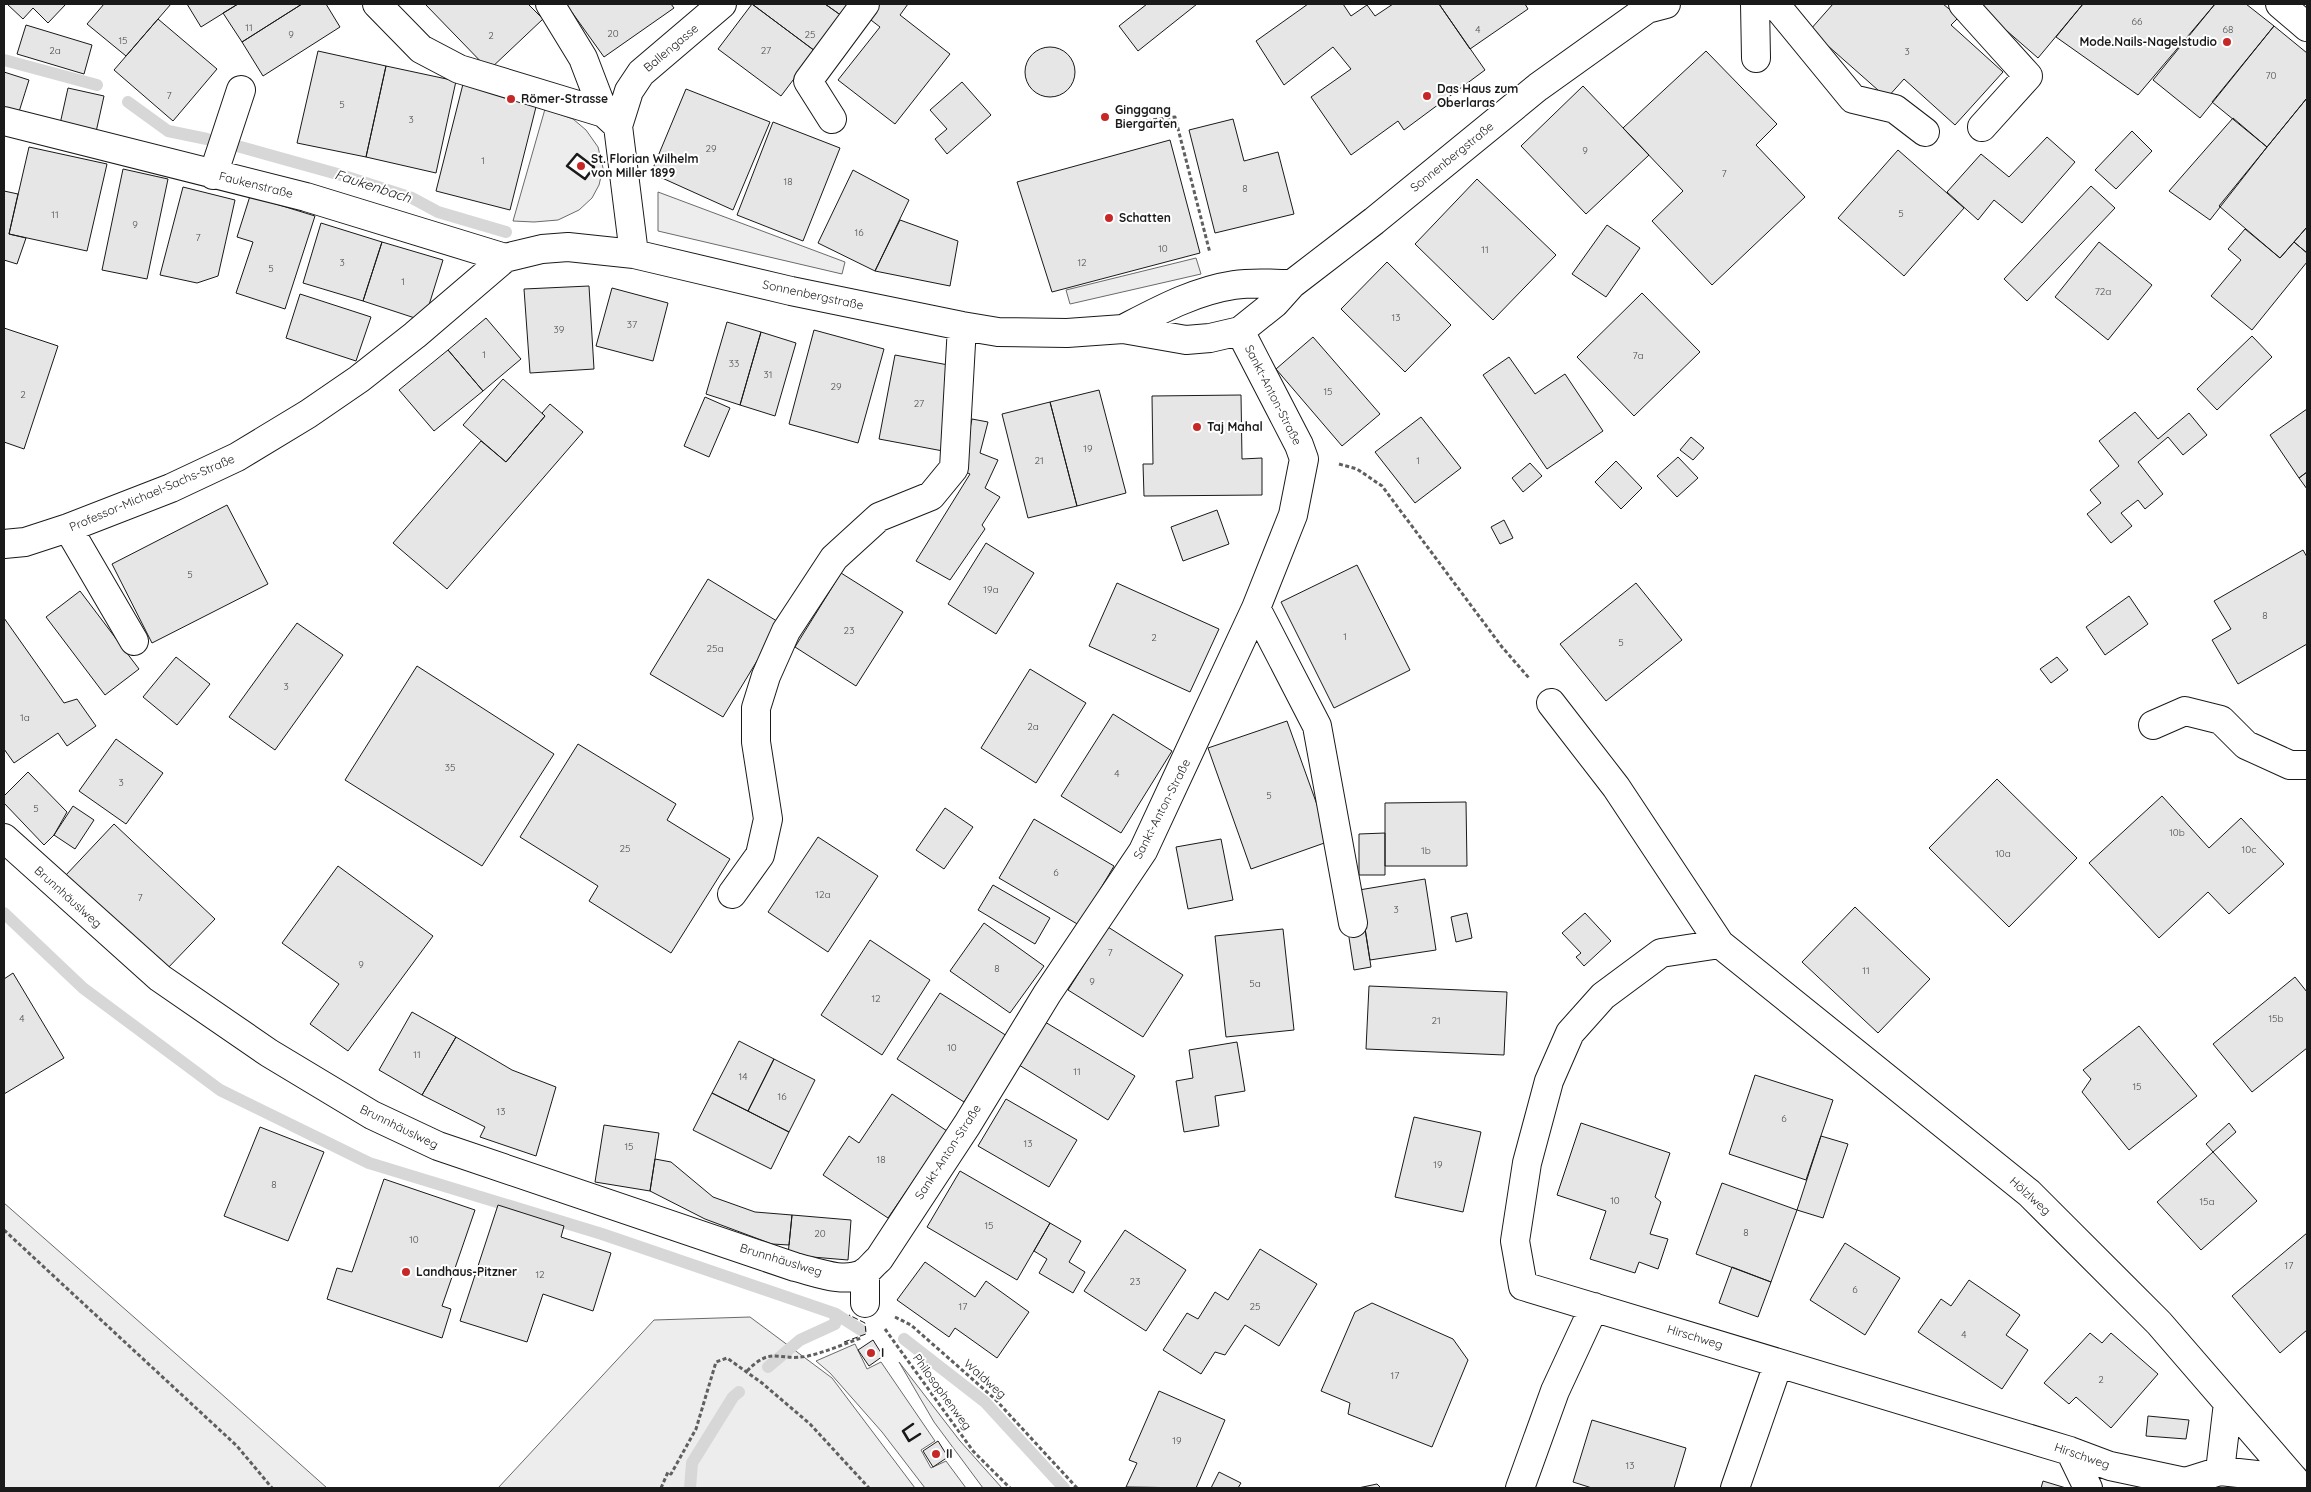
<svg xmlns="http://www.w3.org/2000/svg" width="2311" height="1492" font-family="Quicksand,sans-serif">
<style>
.built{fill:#ededed;stroke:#6a6a6a;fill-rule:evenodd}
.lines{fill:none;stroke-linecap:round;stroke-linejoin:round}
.stream{stroke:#d7d7d7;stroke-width:12}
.building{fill:#e6e6e6;stroke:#1a1a1a}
.minor-casing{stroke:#1a1a1a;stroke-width:30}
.path{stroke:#5f5f5f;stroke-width:3;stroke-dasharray:4 2.5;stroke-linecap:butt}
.minor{stroke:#fff;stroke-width:28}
.fence{stroke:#1a1a1a;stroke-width:1;stroke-dasharray:6 2.5;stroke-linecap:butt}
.wall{stroke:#1a1a1a;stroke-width:2.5}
.poi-dot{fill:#c62828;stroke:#fff;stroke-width:2}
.labels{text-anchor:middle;stroke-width:4;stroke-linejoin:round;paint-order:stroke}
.number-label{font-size:10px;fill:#4d4d4d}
.poi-label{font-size:12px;font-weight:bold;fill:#1a1a1a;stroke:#fff;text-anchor:start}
.street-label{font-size:12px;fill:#1a1a1a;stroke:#fff}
.water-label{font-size:14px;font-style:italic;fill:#1a1a1a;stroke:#fff}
</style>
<rect width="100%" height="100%" fill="#fff"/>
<path class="built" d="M545,109l28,10 13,11 12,17 5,21 -4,17 -7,13 -13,12 -21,10 -24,2 -21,-1zM577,154l17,13 -9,12 -18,-13z
M658,192l187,70 -3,12 -184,-43z
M1196,258l5,16 -131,30 -4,-14z
M4,1203l213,187 110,98h-323z
M750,1317l82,61 83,110h-417l156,-168z
M855,1344l12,25 14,-7 54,79 -14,9 10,18 15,-7 20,27h-41l-43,-56 -52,-59 -14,-12z
M899,1362l61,79 42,47h-19l-49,-66z"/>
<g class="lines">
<path class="stream" d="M4,60l93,25
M128,102l40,29 39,8
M237,146l104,29 71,23 26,14 68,20
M4,913l79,75 137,102 149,73 233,71 234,80 25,16
M904,1339l81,63 79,86
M768,1367l32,-27 35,-16 1,-10
M690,1488l2,-25 41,-66 6,-5"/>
</g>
<path class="building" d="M7,4h59l-18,19 -15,-15 -10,11z
M104,4h67l-45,52 -39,-32z
M187,4h51l-37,23z
M238,4h64l-60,38 -19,-29z
M302,4h24l14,23 -77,49 -21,-34z
M425,4h103l15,15 -54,51z
M566,4h105l3,4 -70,49z
M752,4l63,47 -34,45 -63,-47z
M752,4h73l17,12 -27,35z
M825,4h26l-9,12z
M877,4h31l-8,11 50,39 -55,70 -57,-44 42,-53 -13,-10z
M1147,4h50l-59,47 -19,-25z
M1308,4h35l8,12 16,-11 8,11 18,-12h46l46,66 -81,60 -6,-9 -47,34 -40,-58 40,-28 -18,-22 -49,38 -28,-44z
M1439,4h86l3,5 -58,40z
M1833,4h110l16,13 -8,8 52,47 -48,53 -51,-46 -17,19 -77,-68z
M1976,4h107l-45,54z
M2083,4h132l-77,91 -82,-58z
M2215,4h31l28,22 -74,92 -47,-38z
M158,19l59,50 -44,52 -59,-51z
M26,25l66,20 -8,29 -67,-20z
M2274,26l33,27v45l-40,49 -55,-45z
M1025 72a25 25 0 1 1 50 0a25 25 0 1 1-50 0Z
M318,51l68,15 -20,91 -69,-14z
M1706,51l71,73 -21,21 49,52 -93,88 -60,-64 31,-30 -60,-63z
M386,66l70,15 -20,92 -70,-16z
M4,72l25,8 -11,35 -14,-5z
M962,82l29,33 -44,39 -12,-15 12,-10 -17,-19z
M463,84l74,19 -27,107 -74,-19z
M1583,86l66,69 -63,59 -65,-68z
M68,88l36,8 -8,36 -36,-8z
M686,89l84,33 -37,88 -82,-37z
M2307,98v129l-27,31 -61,-52z
M2233,118l34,29 -57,73 -41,-29z
M1233,119l11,42 34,-9 16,62 -79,19 -26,-103z
M773,122l67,26 -37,93 -66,-26z
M2132,131l20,20 -36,38 -21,-19z
M2047,137l28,25 -53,61 -28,-23 -16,20 -31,-28 34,-38 28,23z
M1170,140l30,113 -148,39 -35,-110z
M29,147l78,17 -20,87 -78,-17z
M1898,150l66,58 -60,68 -66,-58z
M123,169l45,10 -21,100 -45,-9z
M853,170l56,30 -34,71 -57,-28z
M1477,179l79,76 -63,65 -78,-76z
M2091,186l24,22 -88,93 -23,-22z
M183,187l52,13 -17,76 -21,7 -37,-8z
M4,191l14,3 -9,40 17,4 -9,26 -13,-4z
M250,196l65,20 -30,93 -49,-16 17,-51 -16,-5z
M900,220l58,21 -8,45 -75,-15z
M321,223l61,19 -19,59 -60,-18z
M1607,225l33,23 -34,49 -34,-23z
M2307,227v26l-13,-11z
M2245,229l35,29 14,-16 13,11v9l-55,68 -41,-34 30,-36 -13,-11z
M382,242l61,18 -19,61 -61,-20z
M2099,242l53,43 -44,55 -53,-43z
M1387,262l64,63 -46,47 -64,-63z
M589,286l5,83 -64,4 -6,-84z
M612,288l56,15 -15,58 -57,-15z
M1642,293l58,59 -66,64 -57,-59z
M300,294l71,23 -15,44 -70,-23z
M486,318l35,41 -38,32 -35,-41z
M727,322l34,10 -21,73 -34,-11z
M4,328l54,18 -34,103 -20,-7z
M814,330l70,19 -26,94 -69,-19z
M761,332l35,11 -21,73 -35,-11z
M2252,336l20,21 -55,53 -20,-21z
M1313,337l67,77 -38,32 -66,-77z
M448,350l35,41 -49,40 -35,-41z
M895,355l64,12 -16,84 -64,-12z
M1509,357l26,37 30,-20 38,57 -56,38 -64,-94z
M503,379l42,37 -39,46 -43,-37z
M1099,390l27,103 -49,13 -27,-104z
M1241,395l1,64 20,-1v37l-118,1 -1,-32h10l-1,-68z
M705,397l25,11 -21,49 -25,-11z
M1050,402l27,104 -49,12 -26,-104z
M550,404l33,28 -136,157 -54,-46 88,-102 25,21 39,-46 -3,-3z
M2307,409v63l-8,6 -29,-43z
M2135,412l23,27 31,-26 18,22 -24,20 -15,-18 -30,25 25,32 -18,15 -7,-9 -17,13 11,13 -21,17 -24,-29 14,-11 -11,-13 29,-24 -20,-25z
M1421,417l40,51 -46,35 -40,-51z
M972,419l16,3 -8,31 18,7 -13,28 15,9 -18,28 3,4 -35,51 -34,-19 54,-87 -9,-4z
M1691,437l13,11 -11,12 -13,-10z
M1678,457l20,21 -21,19 -20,-21z
M1616,461l26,27 -21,21 -26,-27z
M1530,463l12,13 -19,16 -11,-14z
M2307,472v17l-8,-11z
M227,505l41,79 -116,59 -40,-79z
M1217,510l12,34 -46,17 -12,-34z
M1504,520l9,18 -13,6 -9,-17z
M986,543l48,30 -38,61 -48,-30z
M2303,550l4,7v87l-69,40 -26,-44 19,-11 -17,-28z
M1357,565l53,105 -76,38 -53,-106z
M841,573l62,39 -47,74 -61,-39z
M708,579l72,44 -57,94 -73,-43z
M1117,583l102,46 -29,63 -101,-46z
M1636,583l46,57 -76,61 -46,-57z
M80,591l59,78 -34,26 -59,-78z
M2129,596l19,28 -43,31 -19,-28z
M4,618l60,85 13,-4 19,27 -29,20 -9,-13 -44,30 -10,-14z
M297,623l46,32 -68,95 -46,-33z
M176,657l34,27 -33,41 -34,-28z
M2057,657l11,13 -17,13 -11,-14z
M417,666l137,88 -72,112 -137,-86z
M1030,669l56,34 -50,80 -55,-35z
M1113,714l59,37 -51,82 -60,-37z
M1287,721l43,120 -79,28 -43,-121z
M116,739l47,34 -37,51 -47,-33z
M578,744l98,60 -9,16 63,39 -59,94 -82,-52 9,-15 -78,-49z
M28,772l39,40 -13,23 -10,10 -40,-42v-7z
M1997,779l80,79 -68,69 -80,-79z
M2162,796l47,52 32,-30 43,46 -55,50 -21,-22 -49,46 -70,-75z
M1466,802l1,64h-82v-63z
M73,806l21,14 -19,29 -21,-14z
M945,808l28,19 -29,42 -28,-19z
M1034,819l80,47 -35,59 -80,-47z
M114,824l101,95 -50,52 -100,-95z
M1385,833v42h-26v-41z
M818,837l60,39 -50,76 -60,-40z
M1221,839l12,61 -45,9 -12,-62z
M338,866l95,70 -85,115 -38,-27 29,-40 -57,-41z
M1425,879l11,71 -66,10 -11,-70z
M993,885l57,33 -15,26 -57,-34z
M1855,907l75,72 -52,54 -76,-71z
M1467,913l5,25 -16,4 -5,-25z
M1585,913l26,28 -27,25 -8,-9 5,-4 -19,-20z
M984,923l60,43 -34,47 -60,-42z
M1108,927l75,48 -40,62 -75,-47z
M1283,929l11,101 -68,7 -11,-101z
M1365,929l6,38 -17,3 -6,-39z
M870,940l60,40 -48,75 -61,-40z
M13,973l51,85 -60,36v-115z
M2295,977l12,15v56l-55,44 -39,-48z
M1369,986l138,6 -3,63 -138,-6z
M940,993l67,43 -43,66 -67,-43z
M412,1012l44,25 -34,58 -43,-25z
M1045,1022l90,54 -27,44 -89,-55z
M2139,1026l58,70 -68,54 -47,-58 9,-13 -8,-9z
M456,1037l56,33 44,17 -20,69 -56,-19 5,-10 -63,-32z
M739,1041l35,18 -26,52 -36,-18z
M1237,1042l8,49 -30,5 4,30 -35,6 -8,-51 17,-3 -4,-28z
M774,1059l41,21 -26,52 -41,-21z
M1755,1075l78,25 -27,80 -77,-26z
M712,1093l77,39 -18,37 -78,-39z
M892,1094l55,37 -59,87 -65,-43 26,-39 10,7z
M1006,1099l71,41 -28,47 -71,-41z
M1414,1117l67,15 -18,80 -68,-15z
M1581,1123l89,30 -15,44 6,5 -11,32 18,5 -10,30 -19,-7 -4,11 -45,-14 16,-48 -49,-16z
M2229,1123l7,9 -23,20 -7,-8z
M604,1125l55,8 -9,58 -55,-9z
M260,1127l64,25 -36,89 -64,-25z
M1821,1136l27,8 -25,74 -26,-8z
M2213,1152l44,49 -56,49 -44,-48z
M655,1159l16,3 42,35 42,15 37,3 -3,30 -17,-1 -67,-25 -55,-28z
M960,1171l90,52 -33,57 -90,-53z
M384,1179l91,31 -33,96 9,3 -9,29 -115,-39 10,-31 15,4z
M1722,1183l75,27 -26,72 -75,-28z
M498,1205l66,21 -3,11 50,16 -18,58 -50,-17 -16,48 -67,-21z
M792,1215l59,5 -3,40 -60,-5z
M1050,1223l31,18 -12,21 16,10 -12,21 -34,-20 8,-14 -13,-8z
M1125,1230l61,40 -40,61 -62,-40z
M2307,1233v97l-27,23 -48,-57z
M1845,1243l55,35 -35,57 -55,-35z
M1260,1249l57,35 -38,62 -34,-21 -20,30 -10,-3 -14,22 -38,-24 24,-37 11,6 17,-27 13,8z
M925,1262l50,35 11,-16 43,31 -32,46 -42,-30 -6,9 -52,-37z
M1732,1267l39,15 -13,35 -39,-14z
M1969,1280l51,35 -14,20 22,15 -26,39 -84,-57 23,-33 10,7z
M1372,1303l81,36 15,21 -36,87 -84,-33 2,-11 -29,-12 34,-79z
M2090,1333l12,10 9,-10 47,41 -47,54 -35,-31 -7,7 -25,-21z
M873,1340l10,16 -14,10 -11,-16z
M1159,1391l66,29 -29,68 -70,-1 11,-24 -8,-3z
M2148,1416l41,4 -3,19 -40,-3z
M1592,1420l94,28 -12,40h-82l-19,-6z
M938,1441l10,16 -15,10 -10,-16z
M1219,1472l22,11 -3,5h-27z
M2043,1481l23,7h-25z
M1377,1484l4,4h-23z"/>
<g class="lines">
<g class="minor-casing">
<path id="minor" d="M377,4l44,45 38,20 145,44 14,13 16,128
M550,4l33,54 21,55
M1755,4l1,54
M1775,4l78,95 42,10 30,23
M1963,4l65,72 -46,51
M2280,4l27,23
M832,119l-24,-38 57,-77
M4,121l302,76 199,61
M618,126l11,-35 12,-18 81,-69
M213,175l28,-85
M1123,329c35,-18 71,-38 111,-44 19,-3 39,-1 58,-1
M68,528l66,113
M4,544l21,-2 43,-14 103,-40 66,-31 71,-43 51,-35 56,-44 90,-77 37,-9 26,-2 66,7 157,37 171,35 36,6 69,1 56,-4 63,11 24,-2 30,-7 35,-28 17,-19 82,-63 164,-134 109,-78 19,-5
M1256,608l61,118 36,197
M1551,703l65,84 104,157 309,249 130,130 140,162
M2153,725l32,-14 36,9 25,25 44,20h17
M4,838l156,140 109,75 103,62 66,31 357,121c21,5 49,17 69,6 5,-3 10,-10 15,-14l88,-134 80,-131 96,-143 113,-243 37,-93 11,-56 -5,-14 -59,-114
M732,894l28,-39 8,-36 -12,-77v-34l10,-32 20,-45 48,-73 45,-41 52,-21 23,-28 8,-142
M1720,944l-59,9 -58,43 -33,37 -21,48 -22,82 -12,78 8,45 547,165 40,15 75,16 35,-11 74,8
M865,1272v31
M2070,1451l18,37
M2220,1471l8,-68
M1520,1488l35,-97 39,-84
M1735,1488l43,-124"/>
</g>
<path class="path" d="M1121,124l54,-7 35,136
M1339,464l18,5 25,17 120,161 27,31
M4,1230l233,216 35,42
M895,1317l16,8 84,74 82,89
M885,1329l88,122 37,37
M747,1371c25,-26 31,-9 61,-15 18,-4 36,-12 53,-18
M661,1488l7,-16 3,2 25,-45 20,-67 11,-4 35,25 48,41 59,64"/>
<use href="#minor" class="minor"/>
<path class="fence" d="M844,1342l22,-8 -1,-11 -16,-8"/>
<path class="wall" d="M577,154l17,13 -9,12 -18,-13z
M913,1424l-10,7 6,10 11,-7"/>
</g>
<g class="poi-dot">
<circle cx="2227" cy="42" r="5"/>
<circle cx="1427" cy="96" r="5"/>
<circle cx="511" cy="99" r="5"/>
<circle cx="1105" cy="117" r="5"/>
<circle cx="581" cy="166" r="5"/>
<circle cx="1109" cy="218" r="5"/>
<circle cx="1197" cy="427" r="5"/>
<circle cx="406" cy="1272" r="5"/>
<circle cx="871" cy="1353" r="5"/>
<circle cx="936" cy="1454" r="5"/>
</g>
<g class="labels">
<g class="number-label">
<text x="2137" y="25">66</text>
<text x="249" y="31">11</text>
<text x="1478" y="33">4</text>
<text x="2228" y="33">68</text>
<text x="613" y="37">20</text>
<text x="291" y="38">9</text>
<text x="810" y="38">25</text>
<text x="491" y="39">2</text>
<text x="123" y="44">15</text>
<text x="55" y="54">2a</text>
<text x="766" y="54">27</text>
<text x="1907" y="55">3</text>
<text x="2271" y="79">70</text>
<text x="169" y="99">7</text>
<text x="342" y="108">5</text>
<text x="411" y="123">3</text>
<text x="711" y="152">29</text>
<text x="1585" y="154">9</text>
<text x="483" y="164">1</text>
<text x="1724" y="177">7</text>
<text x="788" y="185">18</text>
<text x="1245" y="192">8</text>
<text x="1901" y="217">5</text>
<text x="55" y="218">11</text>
<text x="135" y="228">9</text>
<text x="859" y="236">16</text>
<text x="198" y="241">7</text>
<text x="1163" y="252">10</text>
<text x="1485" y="253">11</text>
<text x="342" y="266">3</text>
<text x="1082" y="266">12</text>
<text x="271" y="272">5</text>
<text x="403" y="285">1</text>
<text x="2103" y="295">72a</text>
<text x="1396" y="321">13</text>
<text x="632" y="328">37</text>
<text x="559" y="333">39</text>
<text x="484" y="358">1</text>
<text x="1638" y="359">7a</text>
<text x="734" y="367">33</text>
<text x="768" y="378">31</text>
<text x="836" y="390">29</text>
<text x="1328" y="395">15</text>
<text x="23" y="398">2</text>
<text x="919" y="407">27</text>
<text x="1088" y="452">19</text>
<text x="1039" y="464">21</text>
<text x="1418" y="464">1</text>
<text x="190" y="578">5</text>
<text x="991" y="593">19a</text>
<text x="2265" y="619">8</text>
<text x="849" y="634">23</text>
<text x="1345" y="640">1</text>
<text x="1154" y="641">2</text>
<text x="1621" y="646">5</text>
<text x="715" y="652">25a</text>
<text x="286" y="690">3</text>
<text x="25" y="721">1a</text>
<text x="1033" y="730">2a</text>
<text x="450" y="771">35</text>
<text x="1117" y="777">4</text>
<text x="121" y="786">3</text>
<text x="1269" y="799">5</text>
<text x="36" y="812">5</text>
<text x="2177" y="836">10b</text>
<text x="625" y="852">25</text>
<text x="2249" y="853">10c</text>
<text x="1426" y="854">1b</text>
<text x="2003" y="857">10a</text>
<text x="1056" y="876">6</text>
<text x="823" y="898">12a</text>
<text x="140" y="901">7</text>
<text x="1396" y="913">3</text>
<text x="1110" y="956">7</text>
<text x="361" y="968">9</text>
<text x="997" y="972">8</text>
<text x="1866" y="974">11</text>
<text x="1092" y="985">9</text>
<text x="1255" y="987">5a</text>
<text x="876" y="1002">12</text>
<text x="22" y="1022">4</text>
<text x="2276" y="1022">15b</text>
<text x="1436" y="1024">21</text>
<text x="952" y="1051">10</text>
<text x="417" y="1058">11</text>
<text x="1077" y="1075">11</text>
<text x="743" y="1080">14</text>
<text x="2137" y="1090">15</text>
<text x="782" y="1100">16</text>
<text x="501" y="1115">13</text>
<text x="1784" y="1122">6</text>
<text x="1028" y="1147">13</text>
<text x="629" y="1150">15</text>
<text x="881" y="1163">18</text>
<text x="1438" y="1168">19</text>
<text x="274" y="1188">8</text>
<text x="1615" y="1204">10</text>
<text x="2207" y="1205">15a</text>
<text x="989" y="1229">15</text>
<text x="1746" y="1236">8</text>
<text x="820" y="1237">20</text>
<text x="414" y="1243">10</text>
<text x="2289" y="1269">17</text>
<text x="540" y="1278">12</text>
<text x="1135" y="1285">23</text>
<text x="1855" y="1293">6</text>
<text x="963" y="1310">17</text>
<text x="1255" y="1310">25</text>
<text x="1964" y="1338">4</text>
<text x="1395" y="1379">17</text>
<text x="2101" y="1383">2</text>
<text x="1177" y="1444">19</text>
<text x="1630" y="1469">13</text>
</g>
<g class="poi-label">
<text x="2217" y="46" text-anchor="end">Mode.Nails-Nagelstudio</text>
<text x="1437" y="93">Das Haus zum<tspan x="1437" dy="14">Oberlaras</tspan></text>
<text x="521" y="103">Römer-Strasse</text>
<text x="1115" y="114">Ginggang<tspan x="1115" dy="14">Biergarten</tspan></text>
<text x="591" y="163">St. Florian Wilhelm<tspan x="591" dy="14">von Miller 1899</tspan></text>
<text x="1119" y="222">Schatten</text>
<text x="1207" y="431">Taj Mahal</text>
<text x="416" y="1276">Landhaus-Pitzner</text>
<text x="881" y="1357">I</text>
<text x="946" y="1458">II</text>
</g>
<g class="street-label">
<text transform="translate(671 48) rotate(-40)" y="4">Ballengasse</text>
<text transform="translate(1452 157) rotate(-39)" y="4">Sonnenbergstraße</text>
<text transform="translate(256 185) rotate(14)" y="4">Faukenstraße</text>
<text transform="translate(813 295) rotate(12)" y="4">Sonnenbergstraße</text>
<text transform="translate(1273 395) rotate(63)" y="4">Sankt-Anton-Straße</text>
<text transform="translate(152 493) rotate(-23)" y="4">Professor-Michael-Sachs-Straße</text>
<text transform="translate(1162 809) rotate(-63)" y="4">Sankt-Anton-Straße</text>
<text transform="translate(68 897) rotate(42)" y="4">Brunnhäuslweg</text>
<text transform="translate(399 1127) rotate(26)" y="4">Brunnhäuslweg</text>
<text transform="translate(948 1152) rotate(-57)" y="4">Sankt-Anton-Straße</text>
<text transform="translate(2030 1196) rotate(42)" y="4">Hölzlweg</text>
<text transform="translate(781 1260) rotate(17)" y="4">Brunnhäuslweg</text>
<text transform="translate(1695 1337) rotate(17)" y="4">Hirschweg</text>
<text transform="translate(985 1379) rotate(42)" y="4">Waldweg</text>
<text transform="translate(942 1392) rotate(54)" y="4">Philosophenweg</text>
<text transform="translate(2082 1456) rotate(19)" y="4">Hirschweg</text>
</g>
<g class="water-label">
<text transform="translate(373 186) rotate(18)" y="5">Faukenbach</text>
</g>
</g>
<rect width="2311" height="1492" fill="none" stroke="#1a1a1a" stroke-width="10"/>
</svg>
